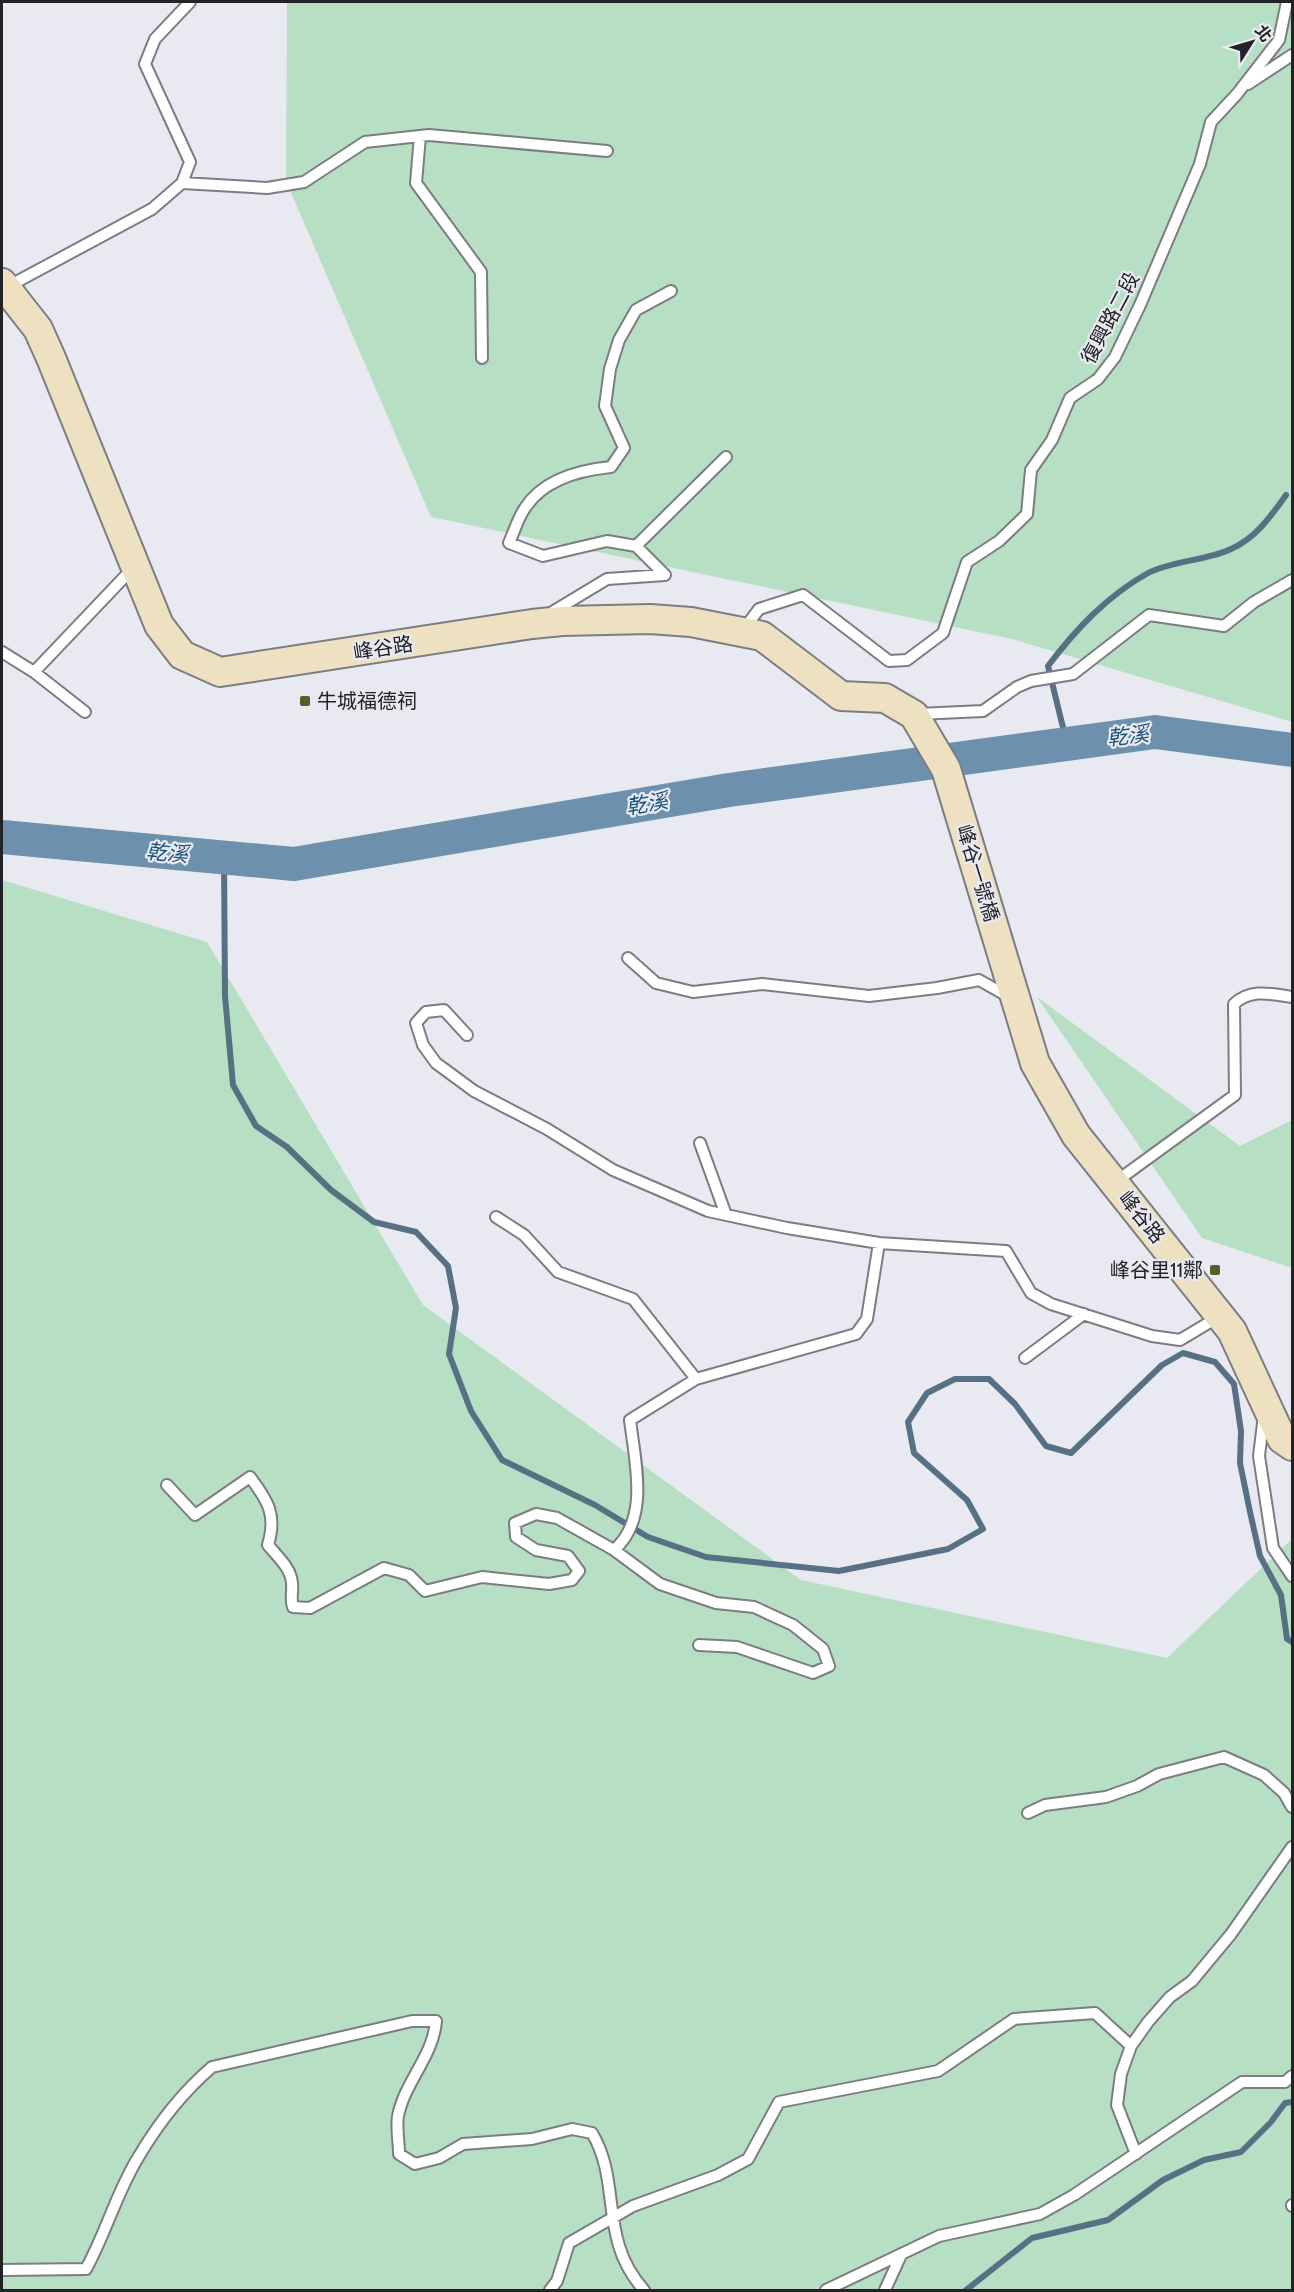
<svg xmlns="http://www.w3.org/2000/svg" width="1294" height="2292" font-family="Cabin,'Noto Sans TC',sans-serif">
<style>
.green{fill:#b7dfc3}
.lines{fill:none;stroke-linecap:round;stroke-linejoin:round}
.stream{stroke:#577084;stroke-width:6}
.river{stroke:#6d91ac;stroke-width:34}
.lane-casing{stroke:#7c7c83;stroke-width:14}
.secondary-casing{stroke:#7c7c83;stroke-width:32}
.lane{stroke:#fff;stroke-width:10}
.secondary{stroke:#eee1c2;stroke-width:28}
.poi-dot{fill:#5a5d2b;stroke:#e9eaf1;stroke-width:2}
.labels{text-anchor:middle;stroke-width:4.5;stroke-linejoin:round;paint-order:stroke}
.street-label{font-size:20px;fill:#232326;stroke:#e9eaf1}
.poi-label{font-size:20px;fill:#232326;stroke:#e9eaf1;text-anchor:start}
.water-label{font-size:21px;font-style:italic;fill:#185279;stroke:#e9eaf1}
</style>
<rect width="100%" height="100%" fill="#e9eaf1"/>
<path class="green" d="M287,2h1005v720l-280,-83 -581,-122 -145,-336z
M2,880l205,62 216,363 378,275 366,78 125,-119v751h-1290z
M1037,997l203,149 52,-26v148l-90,-30z"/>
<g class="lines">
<path class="stream" d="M1067,744l-19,-78c28,-37 59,-70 100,-93 26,-13 58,-12 83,-24 25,-11 40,-33 55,-54
M224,858l1,138 8,89 23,41 31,21 44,43 43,32 42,10 32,34 8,42 -7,46 22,57 31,49 93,45 53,32 58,20 133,14 109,-22 35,-20 -16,-29 -53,-47 -6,-31 19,-29 28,-14h34l26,25 31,42 25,7 91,-88 21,-12 32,9 19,22 7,47 -1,32 10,49 10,44 21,39 6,44 5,3
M966,2290l66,-52 76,-18 55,-40 41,-20 37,-8 30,-30 14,-19 7,-1"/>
<path class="river" d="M2,837l292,27 435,-74 426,-58 137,18"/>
<g class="lane-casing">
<path id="lane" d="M1248,84l44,-29
M420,136l-4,47 65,89 1,86
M182,183l85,5 37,-6 61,-40 64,-7 178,16
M7,287l145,-78 30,-26 8,-21 -45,-98 10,-25 35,-37
M636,546l90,-89
M549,614l58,-35 58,-4 -29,-29 -29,-5 -64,15 -34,-13c5,-11 9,-25 16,-35 18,-28 55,-38 86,-41l13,-19 -19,-42 5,-37 9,-29 17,-30 35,-19
M744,629l15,-20 44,-14 86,66 18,-1 36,-27 24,-71 32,-21 28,-27 4,-44 21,-30 18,-42 28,-19 17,-22 25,-52 60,-141 11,-42 26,-28 42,-54 8,-38
M2,652l32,20 99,-104
M34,672l51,40
M918,714l65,-3 34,-24 14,-6 42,-7 76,-59 75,11 30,-24 38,-22
M628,958l28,25 37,9 69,-8 107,12 68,-8 42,-8 32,18
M467,1035l-23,-25 -18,2 -10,11 7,22 13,18 38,28 73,38 66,41 95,41 79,17 92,15 127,8 25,42 20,11 101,32 28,4 40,-24
M700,1143l26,72
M1114,1183l121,-88 -1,-91c17,-16 37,-10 58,-7
M496,1217l28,18 34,37 75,27 63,80
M1025,1358l59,-44
M1264,1415l-5,41 14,92 19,28
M167,1485l28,30 55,-38c18,24 27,38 18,68 9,11 23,23 24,38 1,10 -2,15 1,24l17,1 74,-40 25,7 16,16 57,-14 67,7 23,-4 7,-9 -11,-15 -32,-6 -20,-13 -1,-14 21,-9 21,4 57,32c36,-31 21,-88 16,-130l66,-41 160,-45 11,-15 12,-76
M614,1550l46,34 56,19 38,4 39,18 30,24 6,17 -16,7 -76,-26 -38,-2
M1028,1813l17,-8 61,-8 31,-11 22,-12 65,-17 40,18 20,18 8,14
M1136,2154l-19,-49 4,-31 10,-28 17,-24 22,-25 22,-16 39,-47 61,-87
M1292,2205v1
M2,2270l84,-1c20,-36 31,-78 53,-113 19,-32 45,-65 73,-89l200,-46h24c-3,36 -31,60 -38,95 -2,11 1,26 1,38l16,10 24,-6 24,-14 69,-5 40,-10 20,4c30,50 6,106 52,157
M550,2290l7,-9 12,-38 64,-37 85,-31 30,-16 31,-57 159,-31 76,-52 81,-6 36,33
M826,2290l113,-54 101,-22 34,-19 168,-113h43l7,-6
M885,2290l16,-35"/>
</g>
<g class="secondary-casing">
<path id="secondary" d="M2,283l36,46 13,29 108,267 23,30 38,17 312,-48 30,-3 88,-2 41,3 71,14 79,60 44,2 29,17 32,54 89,294 41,72 156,196 50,108 10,7"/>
</g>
<use href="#lane" class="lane"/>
<use href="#secondary" class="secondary"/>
</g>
<g class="poi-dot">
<rect x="299" y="695" width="12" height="12" rx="3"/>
<rect x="1209" y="1264" width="12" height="12" rx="3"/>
</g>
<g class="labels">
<g class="street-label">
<text transform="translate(1110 318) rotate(-62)" y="7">復興路二段</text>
<text transform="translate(383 648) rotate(-9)" y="7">峰谷路</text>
<text transform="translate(978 873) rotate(73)" y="7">峰谷一號橋</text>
<text transform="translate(1142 1217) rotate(51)" y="7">峰谷路</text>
</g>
<g class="poi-label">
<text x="317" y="708">牛城福德祠</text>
<text x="1203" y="1277" text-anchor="end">峰谷里11鄰</text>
</g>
<g class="water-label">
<text transform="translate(1128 736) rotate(-7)" y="7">乾溪</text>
<text transform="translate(647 804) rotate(-10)" y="7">乾溪</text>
<text transform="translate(167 853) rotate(5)" y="7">乾溪</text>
</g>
</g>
<rect width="1294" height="2292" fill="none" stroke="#232326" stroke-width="6"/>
<g transform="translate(1252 42) rotate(53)" stroke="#e9eaf1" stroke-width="4.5" paint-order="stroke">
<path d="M0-4.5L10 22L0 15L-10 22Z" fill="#232326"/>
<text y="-9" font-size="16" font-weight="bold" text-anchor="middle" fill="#232326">北</text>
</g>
</svg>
